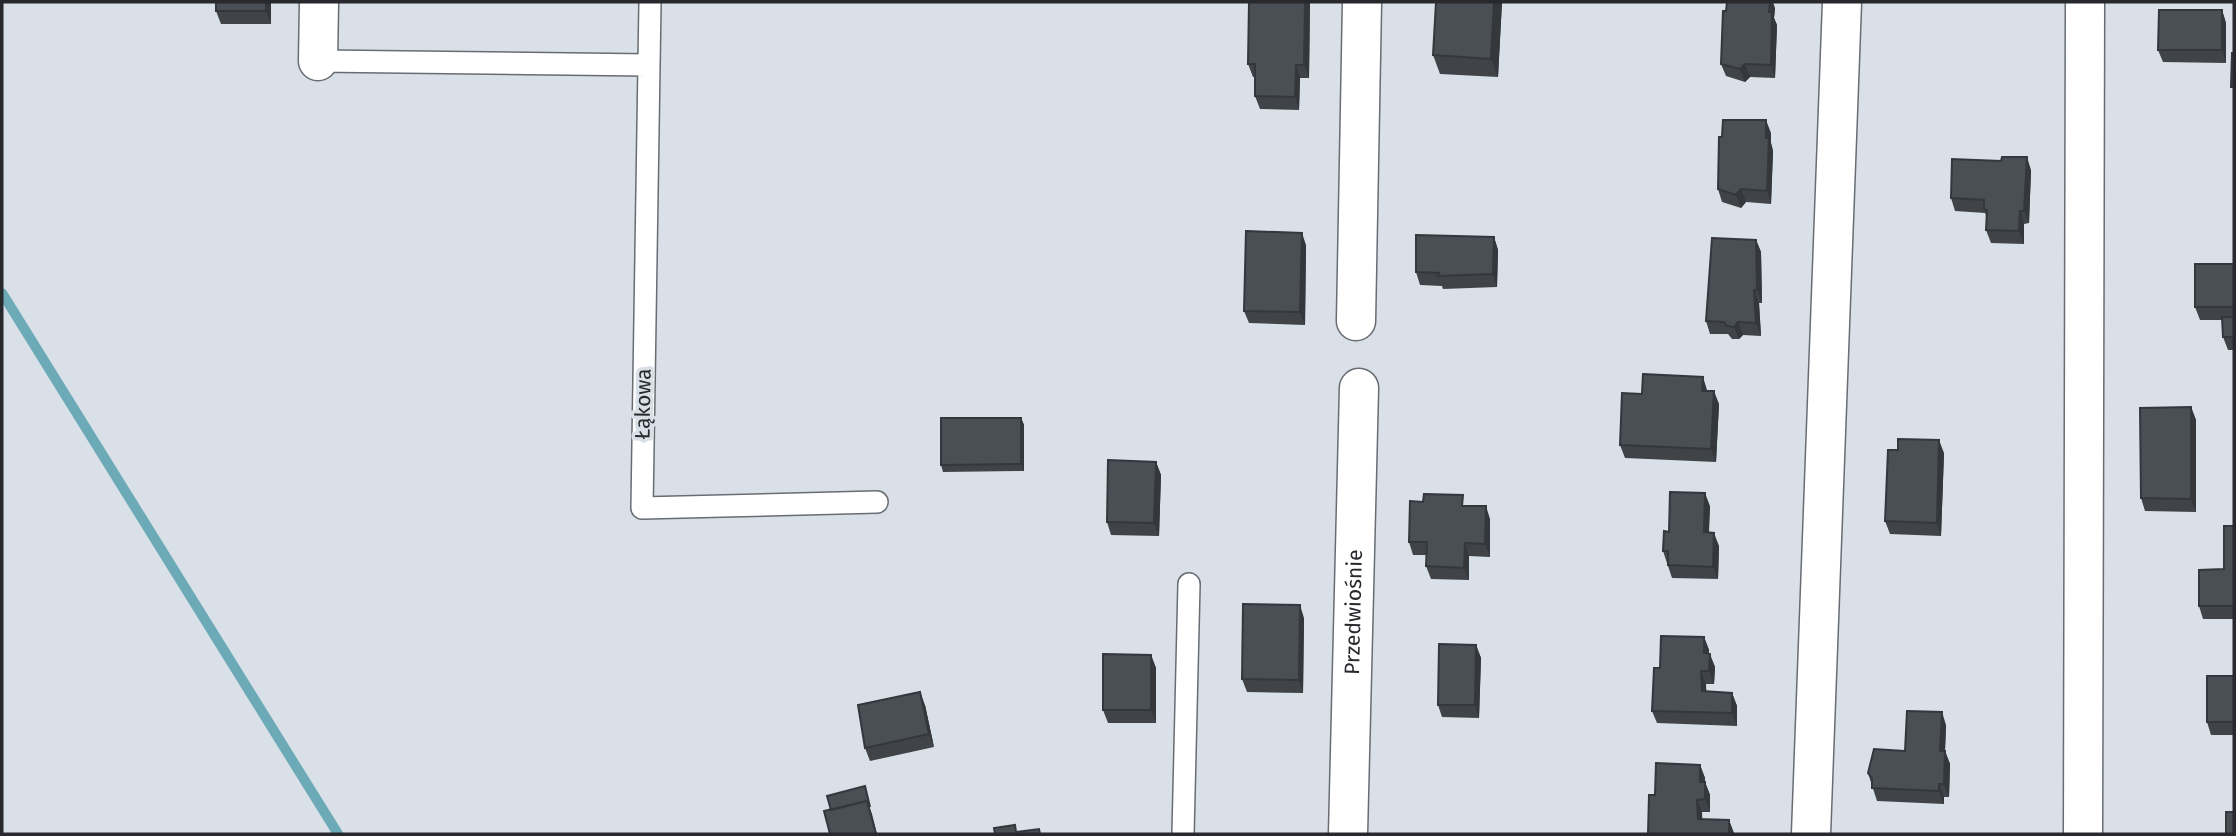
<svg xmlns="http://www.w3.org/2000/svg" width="2236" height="836" font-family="'Fira Sans',sans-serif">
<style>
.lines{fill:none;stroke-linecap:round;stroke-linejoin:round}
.stream{stroke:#6baab6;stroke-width:10}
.lane-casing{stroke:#676d73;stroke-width:24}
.street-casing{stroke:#676d73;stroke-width:41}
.lane{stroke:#fff;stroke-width:21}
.street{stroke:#fff;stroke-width:38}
.wall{fill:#404449}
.shaded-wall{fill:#34373c}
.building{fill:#4a4f55;stroke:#34373c;stroke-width:2}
.labels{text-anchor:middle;stroke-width:7;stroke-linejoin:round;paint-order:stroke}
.street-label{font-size:21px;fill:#27292c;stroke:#dae0e7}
</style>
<rect width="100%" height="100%" fill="#dae0e7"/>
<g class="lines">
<path class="stream" d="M2,293l336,541"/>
<g class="lane-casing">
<path id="lane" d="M650,2l-8,506 235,-6
M318,61l330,4
M1183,834l6,-250"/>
</g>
<g class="street-casing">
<g id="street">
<path d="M318,61l1,-59"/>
<path d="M1356,321l6,-319"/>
<path id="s1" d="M1348,834l11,-446"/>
<path d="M1811,834l31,-832"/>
<path d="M2083,834l2,-832"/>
</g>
</g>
<use href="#lane" class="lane"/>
<use href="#street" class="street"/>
</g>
<path class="wall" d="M216,2h55v22h-50l-5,-13z
M1249,2h61l-1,76h-9l-1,32 -39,-1 -5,-13v-19h-2l-5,-13z
M1502,2l-4,75 -58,-3 -7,-19z
M1775,8l-1,10 3,7 -2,53 -25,-1 -5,5 -19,-6 -5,-12z
M2222,10l4,13v40l-63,-1 -5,-12z
M1771,133v10l2,8 -2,53 -25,-2 -5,6 -19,-6 -4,-13z
M2031,170l-2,53 -5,1v20l-33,-1 -5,-13 1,-13 -2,-4 -30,-2 -4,-13z
M1494,237l4,13 -1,37 -54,2 -1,-3 -22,-1 -4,-13z
M1756,240l5,12 1,51h-3l2,33 -18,-1 -4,4h-7l-4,-5h-18l-4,-13z
M1306,245l-1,80 -56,-2 -5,-12z
M2234,264v86h-6l-5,-13 -1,-17h-22l-5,-13z
M1707,390l12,14 -3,58 -91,-4 -5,-13 22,-51z
M2191,407l5,13v92l-51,-1 -4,-13z
M1021,418l3,7v46l-81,1 -2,-7z
M1898,450l46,3 -3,83 -51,-2 -5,-13z
M1156,462l5,13 -2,61 -48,-1 -4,-13z
M1466,506l24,13v38l-21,-1v24l-38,-1 -5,-13 1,-11h-14l-4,-13z
M1710,506l-1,27 10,13 -1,33 -46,-1 -9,-27 6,-19z
M2234,526v93h-31l-4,-13 25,-37z
M1304,618l-1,75 -56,-1 -5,-13z
M1704,637l5,13v4l6,13 -1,17h-8v7l26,2 5,13v20l-80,-3 -5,-12 8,-43z
M1476,645l5,13 -2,60 -37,-1 -4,-12z
M1151,655l5,13v55h-48l-5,-13z
M2234,676v59h-23l-4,-13z
M925,705l9,42 -64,14 -5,-13z
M1946,725l-1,26 5,13 -1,33h-5v7l-67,-3 -9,-28z
M1656,763l44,2 5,13v4l5,13v17h-8v7l27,1 5,14h-86l1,-39h6z"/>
<path class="shaded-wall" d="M266,2h5v22l-5,-13z
M1305,2h5l-1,76 -5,-13z
M1494,2h8l-4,75 -7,-18z
M1770,2h3l2,6 -1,10 3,7 -2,53 -4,-13z
M2222,10l4,13v40l-4,-13z
M1745,64l5,13 -5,5 -5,-13z
M1296,65l4,13 -1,32 -4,-13z
M1766,120l5,13v10l2,8 -2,53 -4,-13z
M2027,157l4,13 -2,53 -5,-12z
M1741,189l5,13 -5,6 -5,-13z
M2020,211l4,13v20l-5,-13z
M1302,233l4,12 -1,80 -5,-13z
M1494,237l4,13 -1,37 -4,-13z
M1756,240l5,12 1,51 -5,-13z
M1754,290l5,13 2,33 -5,-13z
M1738,322l5,13 -4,4 -5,-12z
M1703,377l4,13v13l-5,-12z
M1714,391l5,13 -3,58 -5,-13z
M2191,407l5,13v92l-5,-13z
M1021,418l3,7v46l-3,-7z
M1939,440l5,13 -3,83 -4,-13z
M1156,462l5,13 -2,61 -5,-13z
M1705,493l5,13 -2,39 -4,-13z
M1486,506l4,13v38l-5,-13z
M1714,533l5,13 -1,33 -5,-12z
M1465,543l4,13v24l-5,-12z
M1300,605l4,13 -1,75 -4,-13z
M1704,637l5,13 -1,16 -4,-13z
M1476,645l5,13 -2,60 -4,-13z
M1710,654l5,13 -1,17 -5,-13z
M1151,655l5,13v55l-5,-13z
M1701,671l5,13 1,20 -5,-13z
M920,692l5,13 9,42 -5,-13z
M1732,693l5,13v20l-5,-13z
M1942,712l4,13 -1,26 5,13 -1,33 -5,-13 -4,-33z
M1700,765l5,13 -1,16 -4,-12z
M1705,782l5,13v17l-5,-13z
M1939,784l5,13v7l-5,-13z
M1697,800l5,12 1,20 -5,-13z
M867,801l5,13 5,20h-1z
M1729,820l5,13v1h-5z"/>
<path class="building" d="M216,2h50v9h-50z
M1249,2h56l-1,63h-8l-1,32 -40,-1v-32h-7z
M1436,2h58l-3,57 -58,-4z
M1727,2h43l-1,10h3l-1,53 -26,-1 -5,5 -19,-5 2,-53h3z
M2159,10h63v40h-64z
M2232,53h2v34h-3z
M1723,120h43v18h3l-2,53 -26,-2 -5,6 -18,-6 1,-52h3z
M2002,157h25l-3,54h-4l-1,20 -33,-1 1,-20 -3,-1v-9l-33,-2 1,-39 49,2z
M1246,231l56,2 -2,79 -56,-1z
M1416,235l78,2 -1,37 -55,2 1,-3 -23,-1z
M1712,238l44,2 1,50h-3l2,33 -18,-1 -4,5 -7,-1 -3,-4 -18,-1z
M2195,264h39v43h-39z
M2222,317h12v20h-11z
M1643,374l60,3 -1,14h12l-3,58 -91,-4 2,-52 20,1z
M2191,407v92l-50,-1 -1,-90z
M941,418h80v46l-80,1z
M1898,439l41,1 -2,83 -52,-2 3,-71h10z
M1108,460l48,2 -2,61 -47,-1z
M1670,492l35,1 -1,39 10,1 -1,34 -45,-2v-14h-5l1,-20 5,1z
M1424,494l39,1 -1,11h24l-1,38 -20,-1 -1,25 -38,-2 1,-24h-18l1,-41 13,1z
M2224,526h10v80h-35v-36l25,-1z
M1243,604l57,1 -1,75 -57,-1z
M1661,636l43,1v16l6,1 -1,17h-8l1,20 30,2v20l-80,-2 2,-43h6z
M1439,644l37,1 -1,60h-37z
M1103,654l48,1v55h-48z
M2207,676h27v46h-27z
M920,692l9,42 -64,14 -7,-43z
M1907,711l35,1 -2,39h5l-1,33h-5v7l-67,-3v-10l-4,-5 6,-24 31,2z
M1656,763l44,2v17h5v17l-8,1 1,19 31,1v14h-81l1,-39h6z
M865,786l5,21 -3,-6 -36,9 -4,-14z
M867,801l9,33h-46l-6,-23z
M2226,812h8v22h-8z
M1015,825l1,7 23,-3 1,5h-45l-1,-6z"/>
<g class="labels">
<g class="street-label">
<text transform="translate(643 404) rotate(-89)" y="7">Łąkowa</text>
<text dy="7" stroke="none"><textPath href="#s1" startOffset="222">Przedwiośnie</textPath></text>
</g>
</g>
<rect width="2236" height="836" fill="none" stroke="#27292c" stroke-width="7"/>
</svg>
